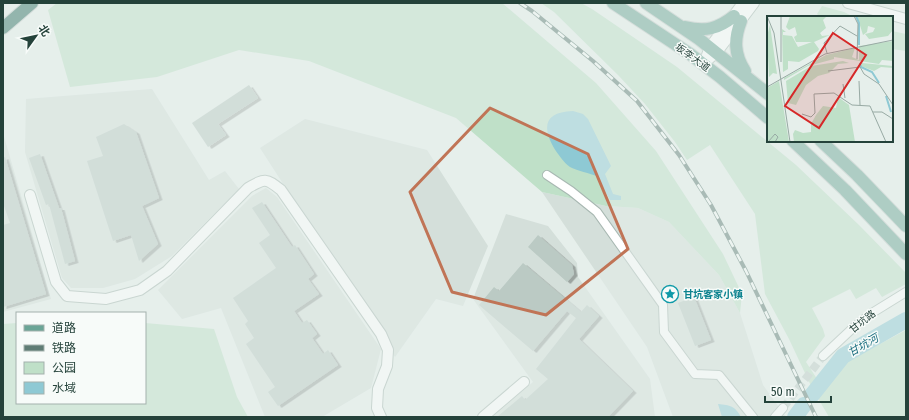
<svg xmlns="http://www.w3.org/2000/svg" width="909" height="420" font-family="'Fira Sans Condensed','Noto Sans SC',sans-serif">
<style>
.built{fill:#d4dfda}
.green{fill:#bfe0c8}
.water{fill:#8ec9d4}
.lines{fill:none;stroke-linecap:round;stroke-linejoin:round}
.river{stroke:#8ec9d4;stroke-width:16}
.building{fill:#bbcac4;filter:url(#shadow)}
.pedestrian-tunnel{stroke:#bfccc8;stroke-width:8;stroke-dasharray:8 4;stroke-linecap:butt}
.pedestrian-casing{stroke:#a8b8b2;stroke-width:10}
.minor-casing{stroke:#a8b8b2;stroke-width:12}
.primary-casing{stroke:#c2cac8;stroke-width:14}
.motorway-casing{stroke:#c2cac8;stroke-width:14}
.pedestrian{stroke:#fff;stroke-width:8}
.minor{stroke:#fff;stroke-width:10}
.primary{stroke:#6aa596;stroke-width:12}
.motorway{stroke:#2f6f62;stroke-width:12}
.rail-casing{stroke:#5f7d75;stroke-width:4}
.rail{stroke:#f7fbf9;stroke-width:2.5;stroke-dasharray:8;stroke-linecap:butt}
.marked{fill:none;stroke:#c07456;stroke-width:3;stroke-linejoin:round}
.labels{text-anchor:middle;stroke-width:3;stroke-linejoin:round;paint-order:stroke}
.street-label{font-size:10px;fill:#24423a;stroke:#f7fbf9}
.culture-label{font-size:10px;font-weight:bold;fill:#0d838f;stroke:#f7fbf9;text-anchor:start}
.water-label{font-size:11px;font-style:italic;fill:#1c6f80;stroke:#f7fbf9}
.inset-river{fill:none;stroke:#8ec9d4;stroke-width:2}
.inset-road{fill:none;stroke:#98aaa4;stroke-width:1}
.view{fill:#d62828;fill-opacity:0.15;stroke:#d62828;stroke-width:2}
.inset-edge{fill:none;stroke:#24423a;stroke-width:2}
</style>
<defs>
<filter id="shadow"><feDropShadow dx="3.5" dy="2" stdDeviation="0" flood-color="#0004"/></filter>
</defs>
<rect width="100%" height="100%" fill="#e6efeb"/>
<path class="built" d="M152,89l57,91 16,-9 14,18 -67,67 -37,23 -32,9h-32l-9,-10 -37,-126 1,-53z
M305,119l122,31 61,96 -25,60 -27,-7 -41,58 -135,-209z
M3,133l48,166 -48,13z
M266,188l11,9 104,152 -10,39 -49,29h-57l-44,-109 -39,11 -24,-29 94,-94z
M542,192l64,14 32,2 31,14 50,53 21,38 23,72 23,32h-113l-26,-70z
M506,214l42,12 29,37 1,14 72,102 5,38h-163l41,-35 -60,-83z"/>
<path class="green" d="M57,3h445l94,80 60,68 67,103 19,40 -2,19 -21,-38 -50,-53 -31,-14 -32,-2 -64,-14 -86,-74 -147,-57 -70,-11 -82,27 -87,10 -22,-77z
M541,3h40l11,6 85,58 119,98 63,60 47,48v11l-24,13 -6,-9 -20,11 -6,-10 -38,19 11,21 2,7 -19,26 17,26 18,-23 65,-35v87h-77l-17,-29 -23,-49 -24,-45 -10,-80 -45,-69 -23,15 -12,-18 -30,-38 -27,-29 -64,-63z
M822,6l22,6 10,5h-34l-3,-3z
M892,31l14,3v17l-14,-2z
M17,323v80h128v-80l69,6 23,68 11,20h-245v-93z"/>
<path class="water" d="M573,111l10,3 5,5 23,47 -6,8 8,20 8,2v4h-11l-13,-24c-6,-2 -21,-6 -27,-9 -6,-4 -12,-13 -16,-19 -13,-23 -8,-36 19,-37z
M718,404c12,1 17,2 23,13h-19z"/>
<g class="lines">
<path class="river" d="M812,395l31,-39 63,-36
M795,417l9,-12"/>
</g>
<path class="building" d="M249,85l9,13 -40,26 8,11 -18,12 -16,-24z
M124,124l12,8 23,66 -17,8 16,38 -19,17 -8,-26 -18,6 -26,-80 16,-5 -7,-19z
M40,154l19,54h2l14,53 -10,3 -16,-60 -3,1 -17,-47z
M5,157l41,137 -43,13v-82l7,-2 -6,-17h-1v-48z
M262,202l30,45 3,-2 19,29 -6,5 11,15 -25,17 8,12 5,-3 10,14 -5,4 11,16 5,-4 10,15 -60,41 -10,-14 7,-5 -29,-43 8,-6 -9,-14 3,-3 -15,-23 43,-30 -17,-25 11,-8 -18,-27z
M538,235l34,30 2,9 -7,8 -39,-35z
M523,263l58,49 6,-7 12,11 -20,23 54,52 -25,26h-111l25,-21 3,4 23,-21 -12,-10 40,-51 -9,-7 -34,40 -54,-46 15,-18 5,4z
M694,297l17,43 -16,6 -17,-43z"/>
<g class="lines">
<path class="pedestrian-tunnel" d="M783,408l40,-52"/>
<g class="pedestrian-casing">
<path id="pedestrian" d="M547,175l24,16 26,21 66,93 1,27 31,42 24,1 34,42
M823,356l32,-30 17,-13 34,-21
M775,417l8,-9"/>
</g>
<g class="minor-casing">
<path id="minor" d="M848,3l58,16
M707,55l3,-8 33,-44
M703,64l14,-12 37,-49
M30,195l26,87 11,14 39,3 34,-9 27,-19 81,-83c17,-10 18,-10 33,2l100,144 7,16 -1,16 -9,23 -1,19 4,9
M483,417l41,-35"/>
</g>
<g class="primary-casing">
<path id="primary" d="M613,3l77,51 30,23 48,41
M646,3l53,36 69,55
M741,21c-7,18 -7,33 4,50
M685,27c20,5 33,2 49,-11
M793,141l52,49 61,64
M821,141l36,34 49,51"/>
</g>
<g class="motorway-casing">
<path id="motorway" d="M3,28l29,-25"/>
</g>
<use href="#pedestrian" class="pedestrian"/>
<use href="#minor" class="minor"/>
<use href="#primary" class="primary"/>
<use href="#motorway" class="motorway"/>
<g class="rail-casing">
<path id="rail" d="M520,3l12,8 61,50 44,40 42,54 32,50 35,66 70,146"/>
</g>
<use href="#rail" class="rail"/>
</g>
<path d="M0 0H909V420H0ZM490,108l98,46 40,95 -82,66 -94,-23 -42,-100z" fill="#e6efeb" fill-opacity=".55" fill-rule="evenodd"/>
<path class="marked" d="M490,108l98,46 40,95 -82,66 -94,-23 -42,-100z"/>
<defs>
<g id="sight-ring" transform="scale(0.9)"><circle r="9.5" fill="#f7fbf9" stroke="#0f9aa8" stroke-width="1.5"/><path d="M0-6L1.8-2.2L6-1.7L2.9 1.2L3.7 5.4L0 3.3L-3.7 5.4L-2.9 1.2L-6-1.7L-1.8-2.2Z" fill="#0f9aa8"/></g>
</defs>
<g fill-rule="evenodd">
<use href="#sight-ring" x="670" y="294"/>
</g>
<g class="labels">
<g class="street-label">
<text transform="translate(693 57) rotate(36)" y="4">坂李大道</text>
<text transform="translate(862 321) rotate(-38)" y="4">甘坑路</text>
</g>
<g class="culture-label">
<text x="683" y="298">甘坑客家小镇</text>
</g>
<g class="water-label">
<text transform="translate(863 345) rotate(-30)" y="4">甘坑河</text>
</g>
</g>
<g transform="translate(767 16)">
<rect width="126" height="126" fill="#e6efeb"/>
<path d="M23,0h37l-4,4 3,8 -6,5 2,3 8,-1 -16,7 5,7 -1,2 -19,11 -11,-1v8l-5,3 -1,-43 4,3h-3v3l9,1 6,11 14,-5h-16l-2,-5 3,-2 -2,-8 -6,3 -3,-3zM90,0h36v14l-5,6 -19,3 -4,-5 8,-2 2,-4 -7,-2 -1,6 -4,3zM3,9l7,49 -4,-1 -4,4 -2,-41zM126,25v20l-11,-1 -3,4 -45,-7v2l-26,7 -24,14v-2l42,-23 29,-7 -3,9 7,3v-14zM76,45l6,2 -11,1 -9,9 -11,3 -12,9 -10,20 -8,-2 -2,-22 25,-15zM95,47l31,3v2l-12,-1 -7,4 -13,-5zM12,65l10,61h-22v-54zM71,81l11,8 6,37h-61l-1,-8 2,-4 8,3 8,-1v-8l5,-9 7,-9 13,2z" fill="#bfe0c8"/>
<path class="inset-river" d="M89,0l3,7v22M93,47l1,4 11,5 7,11M119,80l5,16"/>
<path class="inset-road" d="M0,0l7,17 16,109M14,0v46M87,0l4,8 -1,35M60,37l-3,-10 16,-17 17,10M92,49l5,9 15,10 14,21M61,55l32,-4M92,65l1,24M76,68l2,14M0,71l58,-33 68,-14M106,96h9l11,7M35,98l9,3 4,-4 -1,-19 20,-1 18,12 18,1 16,36M1,126l7,-8 3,3 -3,5"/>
<path class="view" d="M66,17l33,22 -47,73 -34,-22z"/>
<rect width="126" height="126" class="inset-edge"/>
</g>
<rect width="909" height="420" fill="none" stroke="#24423a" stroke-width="8"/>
<rect x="16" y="312" width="130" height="92" fill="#f7fbf9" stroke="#a3b1ad"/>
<rect x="24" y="325" width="20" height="6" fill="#6aa596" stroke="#a3b1ad"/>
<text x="52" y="332" font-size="12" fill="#24423a">道路</text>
<rect x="24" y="345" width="20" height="6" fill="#5f7d75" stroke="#a3b1ad"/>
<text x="52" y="352" font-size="12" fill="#24423a">铁路</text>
<rect x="24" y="362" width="20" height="12" fill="#bfe0c8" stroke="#a3b1ad"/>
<text x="52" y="372" font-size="12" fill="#24423a">公园</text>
<rect x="24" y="382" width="20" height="12" fill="#8ec9d4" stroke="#a3b1ad"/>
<text x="52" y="392" font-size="12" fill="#24423a">水域</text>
<g transform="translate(36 36) rotate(57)" stroke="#f7fbf9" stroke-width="3" paint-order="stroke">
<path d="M0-3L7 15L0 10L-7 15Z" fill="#24423a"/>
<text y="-6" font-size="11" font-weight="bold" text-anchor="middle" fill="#24423a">北</text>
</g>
<path d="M765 396v6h66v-6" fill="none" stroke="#24423a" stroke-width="2"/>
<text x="771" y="396" font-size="12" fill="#24423a" stroke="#f7fbf9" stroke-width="3" paint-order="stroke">50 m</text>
</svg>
